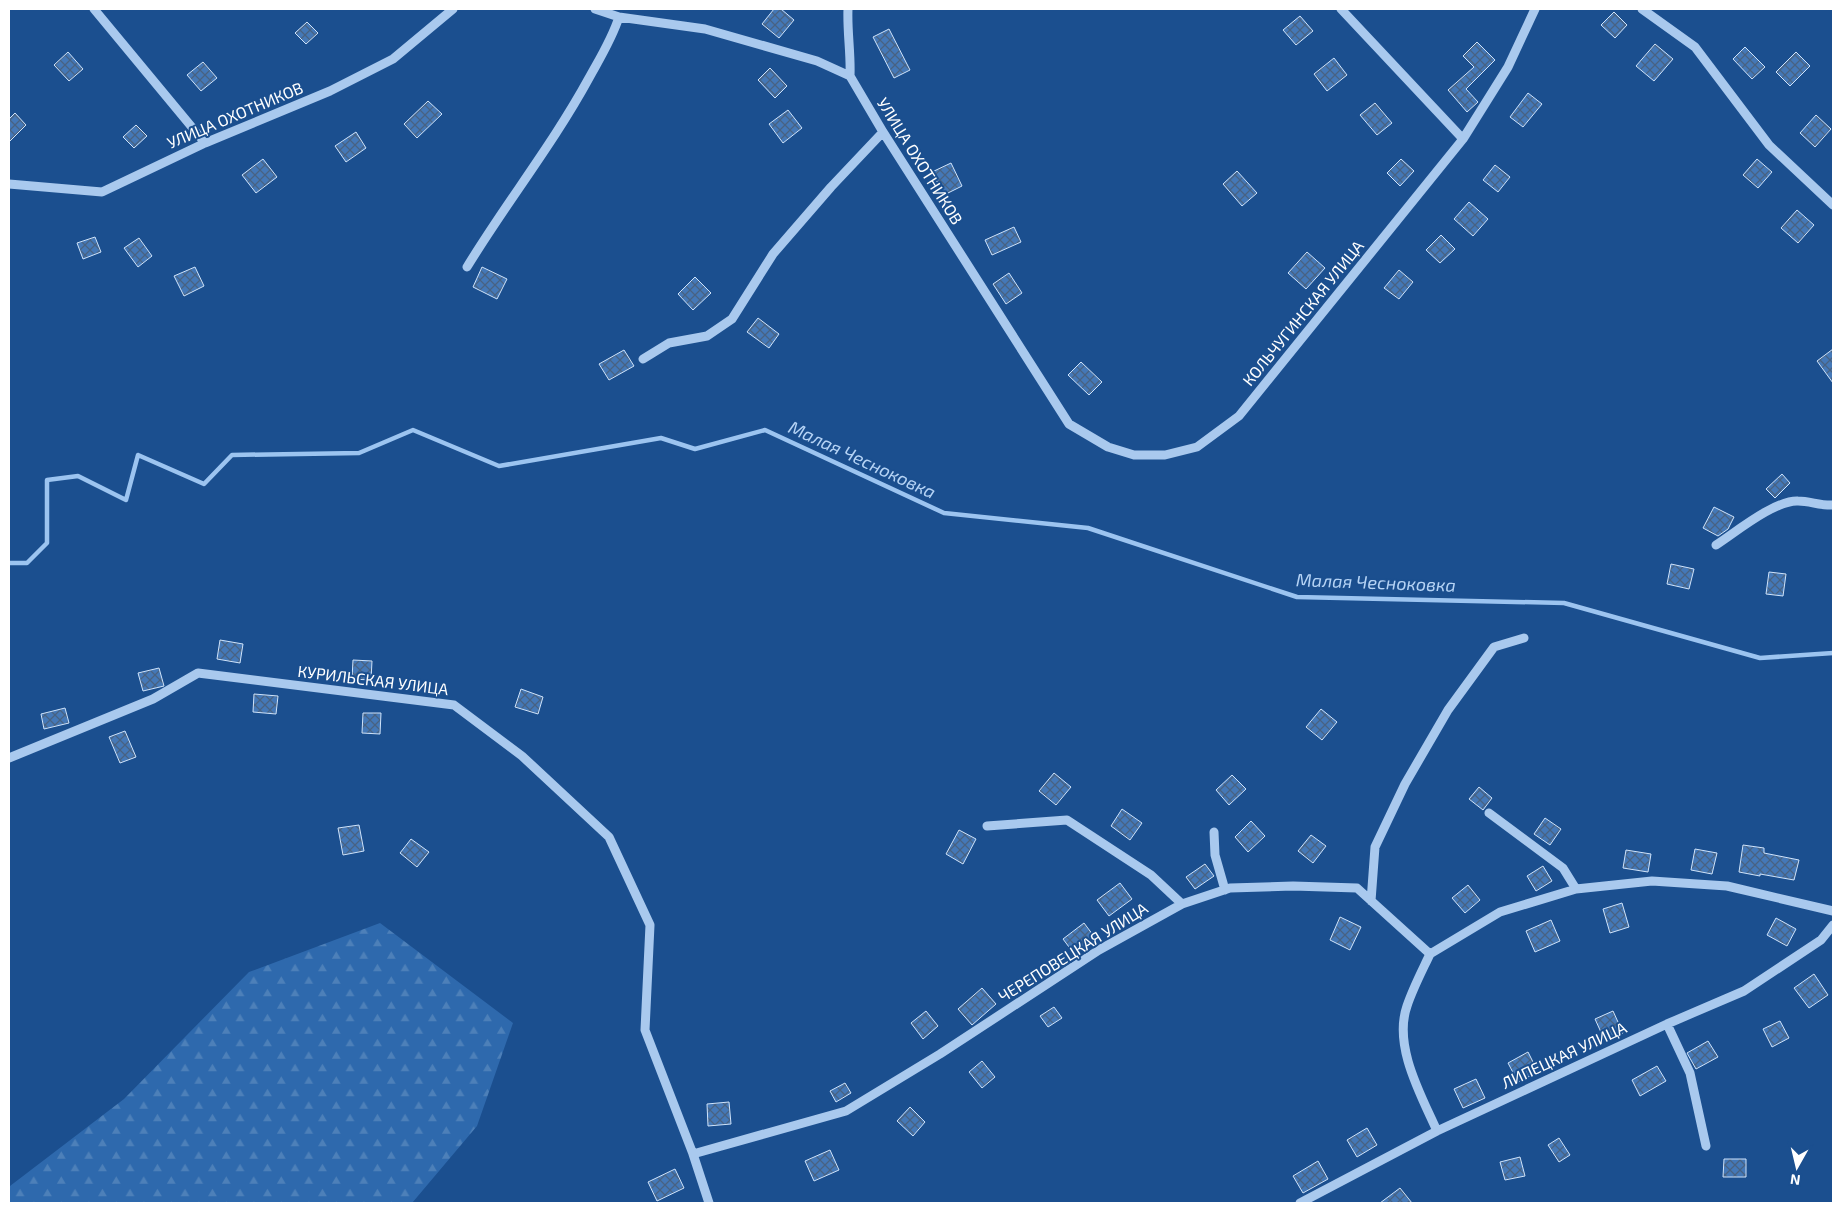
<svg xmlns="http://www.w3.org/2000/svg" width="1842" height="1212" font-family="'Exo 2',sans-serif">
<style>
.forest{fill:url(#forest-firs)}
.lines{fill:none;stroke-linecap:round;stroke-linejoin:round}
.stream{stroke:#9cc4f0;stroke-width:4.5}
.building{fill:url(#building-cross-hatch);stroke:#cfe3fa}
.minor{stroke:#a9c9ee;stroke-width:9}
.labels{text-anchor:middle;stroke-width:4;stroke-linejoin:round;paint-order:stroke}
.street-label{font-size:16px;fill:#fff;stroke:#1b4f8f}
.water-label{font-size:18px;font-style:italic;fill:#b5d3f5;stroke:#1b4f8f}
</style>
<defs>
<pattern id="forest-firs" width="22" height="20" patternUnits="userSpaceOnUse" patternTransform="scale(1.25)"><rect width="22" height="20" fill="#2e69ad"/><path d="M5 1l3.5 6h-7zM16 11l3.5 6h-7z" fill="#4d80b9"/></pattern>
<pattern id="building-cross-hatch" width="8" height="8" patternUnits="userSpaceOnUse" patternTransform="scale(1.25)"><rect width="8" height="8" fill="#4478b7"/><path d="M0 0l8 8M0 8l8-8" fill="none" stroke="#486282"/></pattern>
</defs>
<rect width="100%" height="100%" fill="#1b4f8f"/>
<path class="forest" d="M380,923l133,100 -36,103 -65,77h-403l1,-17 114,-87 125,-127z"/>
<g class="lines">
<path class="stream" d="M9,563h18l20,-20v-63l31,-4 48,24 12,-45 66,29 28,-29 127,-2 54,-23 86,36 162,-28 34,11 70,-19 179,83 144,15 209,69 267,6 196,55 73,-5"/>
</g>
<path class="building" d="M774,9h7l13,11 -15,18 -17,-14z
M1614,12l13,13 -12,13 -14,-13z
M1300,16l13,15 -17,14 -13,-15z
M307,22l11,11 -12,11 -11,-11z
M889,29l21,41 -16,8 -21,-41z
M1477,42l18,18 -29,29 12,13 -11,10 -19,-22 26,-23 -11,-11z
M1655,44l18,15 -19,22 -18,-15z
M1745,47l20,20 -13,12 -19,-20z
M68,52l15,17 -14,12 -15,-16z
M1796,52l14,14 -20,20 -14,-14z
M1334,58l13,17 -20,16 -13,-17z
M203,62l14,16 -16,13 -14,-16z
M770,68l17,18 -12,12 -17,-18z
M1528,93l14,11 -19,23 -13,-10z
M428,101l14,13 -25,24 -13,-14z
M1375,103l17,20 -15,12 -17,-20z
M788,110l14,18 -19,15 -14,-19z
M15,113l11,12 -17,17v-23z
M1816,115l15,14 -16,18 -15,-14z
M136,125l11,11 -13,12 -11,-11z
M356,132l10,16 -20,14 -11,-16z
M263,159l14,18 -21,16 -14,-18z
M1401,159l13,12 -14,15 -13,-13z
M1757,159l15,13 -14,16 -15,-13z
M951,163l11,23 -18,9 -12,-23z
M1495,165l15,12 -12,15 -15,-12z
M1237,171l20,22 -15,13 -19,-22z
M1469,202l19,17 -15,17 -19,-17z
M1797,210l17,15 -16,18 -17,-15z
M1014,227l7,15 -29,13 -7,-15z
M1441,235l14,14 -15,14 -14,-13z
M95,237l6,15 -18,7 -6,-16z
M139,238l13,18 -14,11 -14,-19z
M1307,252l18,16 -19,21 -18,-16z
M195,267l9,19 -20,10 -10,-20z
M482,267l25,12 -10,20 -24,-12z
M1399,270l14,12 -14,17 -15,-11z
M1009,273l13,20 -16,11 -13,-20z
M695,277l16,16 -18,17 -15,-16z
M758,318l21,16 -10,14 -22,-16z
M1833,349v34l-16,-22z
M624,350l10,16 -25,14 -10,-16z
M1081,362l21,20 -13,13 -21,-20z
M1782,474l8,9 -15,15 -9,-9z
M1714,507l20,10 -6,12 -10,7 -15,-8z
M1671,564l23,5 -5,20 -22,-5z
M1769,572l17,2 -3,22 -17,-2z
M220,640l23,4 -3,19 -23,-4z
M353,660l19,1 -1,19 -19,-1z
M159,668l5,18 -21,5 -5,-18z
M521,689l22,8 -5,17 -23,-7z
M254,694l24,2 -2,18 -23,-2z
M65,708l4,15 -25,6 -3,-15z
M1321,709l16,13 -15,18 -16,-13z
M363,713h18l-1,21 -18,-1z
M125,731l11,26 -16,6 -11,-26z
M1054,773l17,14 -15,18 -17,-14z
M1232,775l14,14 -17,16 -13,-15z
M1479,787l13,11 -9,12 -14,-11z
M1122,809l20,14 -12,17 -19,-14z
M1545,818l16,11 -11,16 -16,-11z
M1251,821l14,15 -17,16 -13,-15z
M359,825l5,26 -21,4 -5,-27z
M959,830l17,9 -13,25 -17,-10z
M1311,835l15,11 -13,17 -15,-12z
M411,839l18,13 -12,15 -17,-14z
M1743,845l21,3v5l35,7 -5,20 -34,-6v2l-21,-4z
M1695,849l22,4 -5,21 -21,-4z
M1626,850l25,4 -3,18 -25,-4z
M1205,864l9,12 -19,13 -9,-12z
M1543,866l9,15 -16,10 -9,-15z
M1120,883l12,16 -23,17 -12,-16z
M1468,885l12,15 -15,13 -13,-15z
M1622,903l7,24 -19,6 -7,-24z
M1340,917l21,10 -11,23 -20,-10z
M1776,918l20,11 -9,17 -20,-11z
M1551,920l9,21 -25,11 -9,-21z
M1084,923l12,16 -21,16 -12,-16z
M1814,974l14,21 -19,13 -15,-20z
M982,988l14,16 -24,21 -14,-16z
M1054,1007l8,11 -14,9 -8,-11z
M926,1011l12,15 -15,13 -12,-16z
M1613,1011l10,22 -18,8 -10,-22z
M1780,1021l9,17 -17,9 -9,-18z
M1708,1041l10,16 -22,12 -9,-16z
M1528,1052l10,20 -20,10 -10,-19z
M982,1061l13,16 -13,11 -13,-16z
M1657,1066l9,15 -26,15 -8,-16z
M1476,1079l9,19 -22,10 -9,-19z
M845,1083l6,10 -15,9 -6,-11z
M729,1102l2,22 -23,2 -1,-22z
M910,1107l15,15 -12,14 -16,-15z
M1367,1128l10,17 -20,12 -10,-17z
M1559,1138l11,17 -11,7 -11,-17z
M830,1150l9,20 -25,11 -9,-20z
M1520,1157l5,19 -20,4 -5,-18z
M1724,1159h22v18h-23z
M1318,1161l10,18 -25,14 -10,-17z
M675,1169l9,19 -27,13 -9,-19z
M1400,1188l12,15h-32z"/>
<g class="lines">
<path class="minor" d="M94,9l111,134
M595,9l24,8 86,12 112,32 33,15 33,56 186,292 39,23 26,8h31l32,-8 42,-31 224,-277 45,-72 27,-58
M848,9c-1,22 3,45 2,67
M1341,9l122,130
M1642,9l53,38 74,98 64,60
M9,184l93,8 103,-49 125,-52 63,-32 60,-50
M467,267c39,-64 86,-123 122,-189 11,-20 23,-39 30,-61
M643,359l26,-16 38,-7 25,-17 41,-65 58,-67 52,-55
M1716,545c20,-13 59,-45 82,-44 12,0 23,5 35,4
M9,758l144,-59 45,-26 256,32 68,51 87,81 41,88 -5,105 48,124
M1489,813l74,55 13,21
M987,826l80,-6 84,55 31,29
M1214,832l1,23 10,35
M1371,901l4,-54 30,-63 43,-74 46,-63 30,-9
M1430,954c-8,17 -17,34 -23,52 -14,40 14,89 30,125
M1667,1024l23,49 16,73
M709,1203l-16,-49 153,-43 94,-57 159,-104 83,-46 48,-16 63,-2 64,2 73,66 70,-42 76,-23 76,-8 75,5 106,25
M1300,1203l137,-72 230,-107 77,-33 77,-51 12,-15"/>
</g>
<g class="labels">
<g class="street-label">
<text transform="translate(235 115) rotate(-23)" y="6">УЛИЦА ОХОТНИКОВ</text>
<text transform="translate(920 161) rotate(58)" y="6">УЛИЦА ОХОТНИКОВ</text>
<text transform="translate(1303 313) rotate(-51)" y="6">КОЛЬЧУГИНСКАЯ УЛИЦА</text>
<text transform="translate(373 680) rotate(7)" y="6">КУРИЛЬСКАЯ УЛИЦА</text>
<text transform="translate(1073 952) rotate(-32)" y="6">ЧЕРЕПОВЕЦКАЯ УЛИЦА</text>
<text transform="translate(1564 1055) rotate(-25)" y="6">ЛИПЕЦКАЯ УЛИЦА</text>
</g>
<g class="water-label">
<text transform="translate(862 460) rotate(25)" y="6">Малая Чесноковка</text>
<text transform="translate(1376 583) rotate(2)" y="6">Малая Чесноковка</text>
</g>
</g>
<rect width="1842" height="1212" fill="none" stroke="#ffffff" stroke-width="20"/>
<g transform="translate(1797 1167) rotate(188)" stroke="#1b4f8f" stroke-width="4" paint-order="stroke">
<path d="M0-4L9 19L0 12L-9 19Z" fill="#ffffff"/>
<text y="-8" font-size="14" font-weight="bold" text-anchor="middle" fill="#ffffff">N</text>
</g>
</svg>
